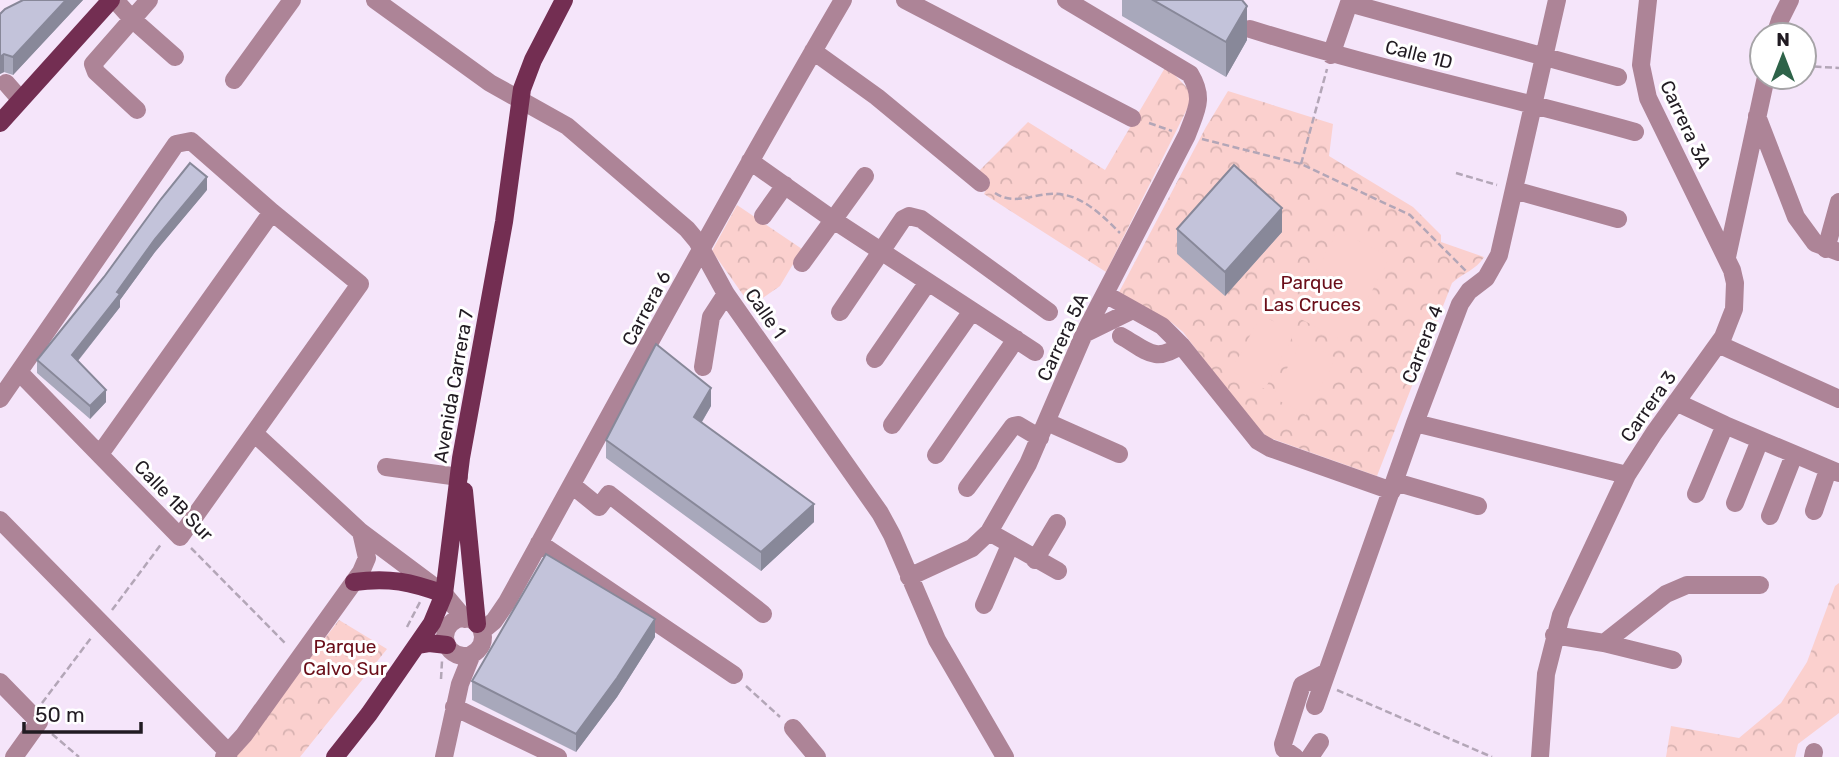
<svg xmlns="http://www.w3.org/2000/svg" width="1839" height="757" font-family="Rubik,sans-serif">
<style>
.forest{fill:url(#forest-crowns)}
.garden{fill:#fbd0ce}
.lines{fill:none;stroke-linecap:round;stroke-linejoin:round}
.path{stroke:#b3a6b7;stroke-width:2.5;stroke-dasharray:7 3.5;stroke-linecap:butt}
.minor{stroke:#ad8497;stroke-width:18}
.major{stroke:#732e52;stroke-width:18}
.wall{fill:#a8a8bb}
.shaded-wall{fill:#889}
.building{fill:#c3c3da;stroke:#889;stroke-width:2}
.labels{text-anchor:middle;stroke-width:6;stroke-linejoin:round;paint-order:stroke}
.street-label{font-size:19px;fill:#211b22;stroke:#fff}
.park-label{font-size:19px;fill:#6a0e19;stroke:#fff}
</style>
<defs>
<pattern id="forest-crowns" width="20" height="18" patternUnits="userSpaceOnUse" patternTransform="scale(1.75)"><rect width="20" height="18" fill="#fbd0ce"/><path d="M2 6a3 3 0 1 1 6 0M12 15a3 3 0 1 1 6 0" fill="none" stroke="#d7b2b1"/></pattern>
</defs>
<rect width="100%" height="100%" fill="#f5e5fa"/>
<path class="forest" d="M1166,66l28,29 -88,177 -122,-78 6,-13 -12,-9 50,-50 77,48z
M1228,91l105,33 -4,32 84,51 28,28v7l43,15c-8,13 -21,16 -32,26l-75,193 -110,-39 -20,-20 -64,-85 -12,-10 -54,-26 89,-169z
M737,205l65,44 -22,37 -29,20 -39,-55z
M1839,583v130l-41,31 -3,13h-129l5,-31 68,12 42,-35 26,-41 28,-76z
M339,620l48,29 -87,108h-70l20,-21z"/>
<path class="garden" d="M1338,230l52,27 -45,85 -52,-27z
M1261,315l34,17 -30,57 -34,-18z
M1302,340l34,18 -30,57 -34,-18z"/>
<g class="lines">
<path class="path" d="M1804,66l35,2
M1149,123l23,8
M1202,139l99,25 109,51 56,56
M1301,164l26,-95
M1456,173l41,12
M995,193c22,15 45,-4 70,2 21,4 40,23 55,38
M191,548l96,97
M112,610l50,-67
M407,627l13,-25
M441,679l1,-18
M746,686l34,31
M1337,690l155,67
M42,703l49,-65
M52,734l27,23"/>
<path class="minor" d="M115,0l17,19 43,38
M375,0l115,83 77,43 120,103 10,12 29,53 154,219 12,22 45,105 68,117
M905,0l227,118
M1349,3l269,74
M1250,29c127,40 257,67 385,103
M1775,35l5,-15 10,-20
M813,51l64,46 104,86
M1331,55l19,-55
M234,80l58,-80
M6,83l14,16
M137,110l-41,-38 -3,-8 56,-64
M1757,116l39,101 19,26 24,9
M750,161l85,60 200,131
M1514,190l104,29
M763,216l22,-31
M1826,249l13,-47
M1727,257l39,-180
M802,263l63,-87
M1105,294l57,32 19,19 77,96 12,7 122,43
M840,312l63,-93 6,-3 12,3 128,93
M1084,334l49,-24
M1121,336c25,14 34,28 60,9
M1718,344l121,55
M875,359l53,-77
M703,367l8,-50 15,-23
M0,399l176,-255 15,-3 81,71 88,72 -180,253 -161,-165
M1676,402l49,23 114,48
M1047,422l72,32
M1415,423l212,52
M892,425l80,-114
M254,433l107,99 83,62 21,25
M100,454l172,-242
M936,455l80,-116
M386,467l73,10
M1395,482l83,24
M572,485l27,22 10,-13 154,120
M967,488l46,-62 5,-1 22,13
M1696,494l29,-69
M1735,503l25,-63
M1814,511l14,-41
M1770,516l24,-61
M0,520l229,233
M989,532l69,39
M539,543l195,132
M1035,560l22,-37
M909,577l63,-29 17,-16 39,-68 56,-130 103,-199c9,-25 18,-36 3,-61l-124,-74
M984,605l26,-60
M445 637a19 19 0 1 1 38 0a19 19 0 1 1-38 0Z
M482,631l12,-10 13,-19c111,-201 220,-404 336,-602
M1554,635l50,8 69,17
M1604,643l62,-49 21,-9h73
M0,682l39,40 -25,35
M1315,706l100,-283 45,-119 9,-13 17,-13 13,-23 58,-255
M454,707l104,50
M793,728l24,29
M224,757l20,-22 117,-163 6,-14 -6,-26
M444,757l16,-73 12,-30
M1295,757l-11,-8 -1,-5 19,-59 25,-13
M1310,757l10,-15
M1540,757l6,-83 15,-59 66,-140 27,-42 69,-96 11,-28 1,-26 -3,-13 -84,-172 -7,-33 7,-65
M1813,757l1,-5"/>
<path class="major" d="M0,123l111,-123
M464,491l13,133
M354,582c35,-5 57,0 90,12
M417,645l12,-2 18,2
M335,757l34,-43 63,-91 12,-29 17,-136 43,-236 18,-133 11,-29 31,-60"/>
</g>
<path class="wall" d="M23,0h60l-70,75 -9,-3 -4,2v-60z
M1122,0h120l5,40 -21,37 -104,-61z
M207,190l-52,62 -35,48v7l-42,54 28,41 -16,17 -53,-46v-13z
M1177,229l105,3 -57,64 -48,-42z
M711,406l-9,16 112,100 -53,49 -155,-113v-18z
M655,637l-38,60 -41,55 -104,-52v-19z"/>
<path class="shaded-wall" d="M66,0h17l-70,75v-18z
M1247,6v34l-21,37v-35z
M4,54v18l-4,2v-17z
M207,177v13l-52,62 -35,48v7l-48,61v-13l45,-63 38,-53z
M1282,208v24l-57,64v-24z
M711,388v18l-17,29v-18z
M106,390v12l-16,17v-13z
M814,504v18l-53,49v-19z
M655,619v18l-38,60 -41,55v-18z"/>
<path class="building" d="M23,0h43l-53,57 -9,-3 -4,3v-43l5,-5z
M1153,0h89l5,6 -21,36z
M190,163l17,14 -52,62 -38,53 3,2 -48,61 34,35 -16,16 -53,-46 67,-83 57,-78z
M1234,165l48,43 -57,64 -48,-43z
M656,344l55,44 -17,29 120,87 -53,48 -155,-112z
M546,554l109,65 -38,59 -41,56 -104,-53z"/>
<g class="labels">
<g class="street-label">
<text transform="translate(1419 54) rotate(14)" y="7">Calle 1D</text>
<text transform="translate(1686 124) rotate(65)" y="7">Carrera 3A</text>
<text transform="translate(646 308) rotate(-62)" y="7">Carrera 6</text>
<text transform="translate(766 313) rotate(55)" y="7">Calle 1</text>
<text transform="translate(1062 337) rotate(-65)" y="7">Carrera 5A</text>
<text transform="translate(1422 344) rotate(-69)" y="7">Carrera 4</text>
<text transform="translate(453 386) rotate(-80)" y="7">Avenida Carrera 7</text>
<text transform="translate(1648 406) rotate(-55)" y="7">Carrera 3</text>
<text transform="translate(174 500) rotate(46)" y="7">Calle 1B Sur</text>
</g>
<g class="park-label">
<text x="1312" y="289">Parque<tspan x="1312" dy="22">Las Cruces</tspan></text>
<text x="345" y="653">Parque<tspan x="345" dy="22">Calvo Sur</tspan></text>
</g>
</g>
<g transform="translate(1783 56)"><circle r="33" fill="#ffffff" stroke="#a6a4a7" stroke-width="2"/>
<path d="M0-5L12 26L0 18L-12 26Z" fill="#2e6349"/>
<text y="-10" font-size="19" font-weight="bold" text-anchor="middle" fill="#211b22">N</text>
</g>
<path d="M24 722v10h117v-10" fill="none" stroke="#211b22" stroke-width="3.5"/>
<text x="35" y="722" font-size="21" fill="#211b22" stroke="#ffffff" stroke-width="5" paint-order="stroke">50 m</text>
</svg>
